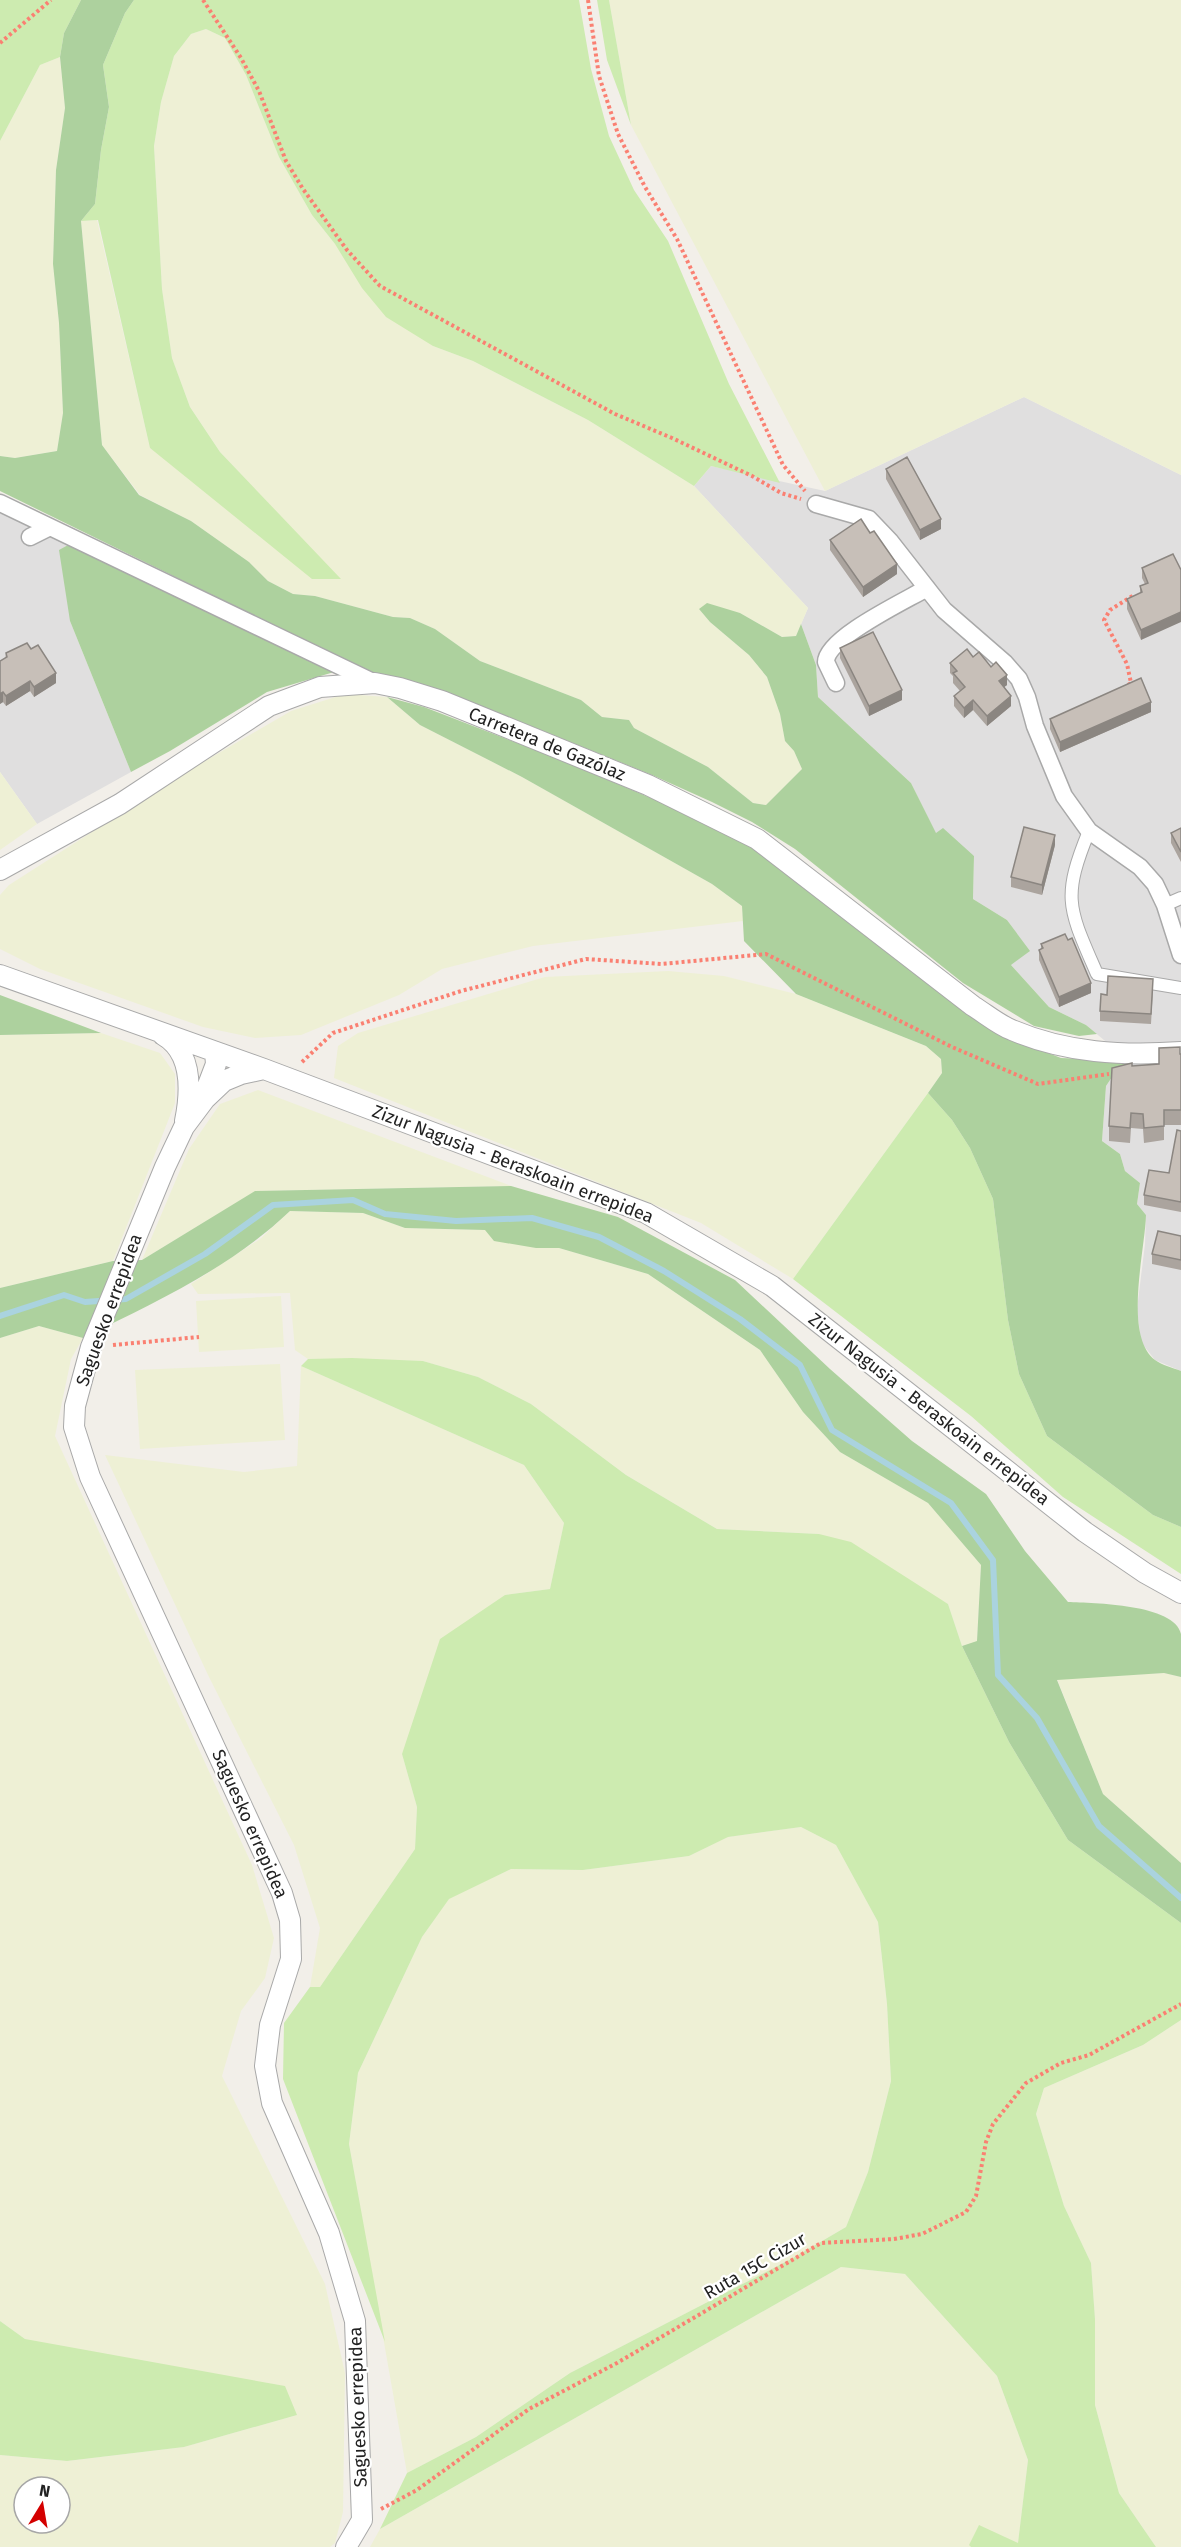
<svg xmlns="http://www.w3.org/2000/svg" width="1181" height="2547" font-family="'Fira Sans',sans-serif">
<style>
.residential{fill:#e0dfdf}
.farmland{fill:#eef0d5;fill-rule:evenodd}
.grass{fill:#cdebb0}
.forest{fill:#add19e}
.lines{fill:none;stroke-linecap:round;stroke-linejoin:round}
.stream{stroke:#aad3df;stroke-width:6}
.pedestrian-casing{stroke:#a9a9a9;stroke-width:14}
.minor-casing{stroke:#a9a9a9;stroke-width:19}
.tertiary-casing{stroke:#a9a9a9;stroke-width:22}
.path{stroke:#fa8072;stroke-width:4;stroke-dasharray:3 3;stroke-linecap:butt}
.pedestrian{stroke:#fff;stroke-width:12}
.minor{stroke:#fff;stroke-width:16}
.tertiary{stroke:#fff;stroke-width:20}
.wall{fill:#aba49e}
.shaded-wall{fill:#8b8681}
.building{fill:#c7bfb8;stroke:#8b8681;stroke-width:1.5}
.labels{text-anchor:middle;stroke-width:4.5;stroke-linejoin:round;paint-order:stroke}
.street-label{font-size:18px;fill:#222;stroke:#fff}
</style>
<rect width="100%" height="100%" fill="#f2efe9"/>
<path class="residential" d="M1024,397l157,78v896l-26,-11 -14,-18 -4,-33 8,-65 1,-29 -9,-11 3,-21 -15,-12 -5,-17 -18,-13 4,-55 6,-9 17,-16 -43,-36 -37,-18 -38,-42 18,-14 -22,-31 -34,-21 1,-43 -38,-22 -25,-51 -93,-86 -2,-32 -15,-41 7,-16 -114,-122 17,-20 114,25z
M4,512l66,32v77l61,151 -94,52 -37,-52v-258z"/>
<path class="farmland" d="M609,0h572v475l-157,-78 -199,94 -194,-366z
M206,29l19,9 21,37 33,82 33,58 23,29 98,102 40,15 115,59 106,66 114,122 -12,28 -14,1 -42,-24 -41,-4 11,13 39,33 18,22 13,37 5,27 9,10 8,18 -36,36 -13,-2 -45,-36 -74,-39 -5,-8 -27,-3 -21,-17 -101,-39 -45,-32 -25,-11 -17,-1 -78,-21 -22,-2 -25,-13 -19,-19 -58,-41 -51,-26 -38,-50 -21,-224 16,-1 53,228 190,131 -120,-127 -30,-45 -18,-49 -10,-69 -8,-143 7,-44 13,-46 17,-22z
M60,57l5,51 -9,62 -3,94 6,59 4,90 -6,38 -42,7 -15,-2v-315l40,-76z
M345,694l42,3 33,28 102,52 190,107 30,22 1,15 -210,25 -91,23 -43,26 -98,40 -46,3 -52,-11 -163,-58 -40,-20v-54l9,-10 172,-110 110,-64z
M0,772l37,52 -37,26z
M668,971l56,5 72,18 130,52 15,13 1,14 -14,20 -135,186 -92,-56 -367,-145 4,-32 20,-13 187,-56z
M101,1033l59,20 15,21v29l-62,158 -113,27v-253z
M258,1090l253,96 -255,5 -114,69 47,-111 31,-45z
M290,1211l73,2 42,15 81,2 50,18h23l89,26 112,76 43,62 37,40 88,51 53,62 -4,77 -15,4 -14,-42 -129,-70 -102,-5 -91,-54 -95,-71 -53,-27 -55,-16 -115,-2 -13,-9 -5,-57 -92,1 -7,-10 69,-45z
M281,1296l3,51 -85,5 -3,-51z
M39,1326l44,12 -12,21 -16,77 197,429 22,73 -9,40 -24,33 -19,65 103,208 20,89 -2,139 -8,31 -5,4h-330v-92l67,6 117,-14 113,-32 -272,-76 -25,-18v-983zM24,2487h36v36h-36z
M280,1364l5,76 -145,9 -5,-79z
M301,1366l223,99 40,58 -14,66 -45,6 -103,159 15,53 -2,42 -95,138h-10l10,-59 -26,-83 -85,-168 -104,-222 139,17 53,-6z
M1164,1673l17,4v186l-78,-69 -46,-115z
M801,1827l35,18 42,77 9,82 4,77 -23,91 -22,55 -53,31 -223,115 -94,64 -69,36 -58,-329 9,-71 64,-136 27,-39 62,-29 72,1 106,-14 38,-19z
M1181,2020v527h-25l-37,-54 -24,-88v-86l-4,-56 -27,-57 -28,-92 8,-26 99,-43z
M841,2267l64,7 92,102 31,84 -10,84h-49l2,3h-601l10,-18z"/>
<path class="grass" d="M0,0h81l-17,33 -4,24 -20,8 -40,76z
M134,0h445l12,69 18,67 25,54 34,51 61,143 51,99 -69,-17 -17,20 -106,-66 -115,-59 -40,-15 -47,-29 -24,-29 -27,-44 -23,-29 -33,-58 -33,-82 -21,-37 -19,-9 -15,5 -17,22 -13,46 -7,44 8,143 10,69 18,49 30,45 121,127h-29l-162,-131 -52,-228 -17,1 14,-17 6,-54 8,-43 -6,-42 22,-52z
M597,0h12l22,125 -24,-65z
M928,1093l24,27 18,28 23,51 15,121 11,54 28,62 106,79 28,12v47l-118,-77 -92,-81 -178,-137z
M352,1358l71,3 55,16 53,27 95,71 91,54 102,5 32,8 97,62 14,42 47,96 59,98 113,83v97l-38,25 -99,43 -8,26 28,92 27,57 4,56v86l24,88 37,54h-185l-2,-2 10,-20 39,18 10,-83 -31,-84 -92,-102 -64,-7 -461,262 27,-56 69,-36 94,-64 223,-115 53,-31 22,-55 23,-91 -4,-77 -9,-82 -42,-77 -35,-18 -73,10 -39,19 -106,14 -72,-1 -62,30 -27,38 -64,136 -9,71 36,198 -102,-263 1,-56 26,-36h10l95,-138 2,-42 -15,-53 38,-115 65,-44 45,-6 14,-66 -40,-58 -223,-99 7,-7z
M0,2321l25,18 260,47 12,29 -113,32 -117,14 -67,-6z"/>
<path class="forest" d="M81,0h53l-9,13 -22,52 6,42 -8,43 -6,54 -14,17 21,224 37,50 52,26 58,41 19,19 25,13 22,2 78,21 17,1 25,11 45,32 101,39 21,17 27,3 5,8 74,39 45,36 13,2 36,-36 -8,-18 -9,-10 -5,-27 -13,-37 -18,-22 -39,-33 -11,-13 8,-6 33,10 42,24 14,-1 5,-12 15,41 2,32 93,86 25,50 7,-5 31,28 -1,43 34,21 23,31 -19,14 38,42 37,18 11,9 -18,2 -45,-10 -71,-43 -168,-134 -43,-27 -40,-20 -60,-27 -203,-82 -84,-23 -365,-179v-35l15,2 42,-7 6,-38 -4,-90 -6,-59 3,-94 9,-62 -5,-51 4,-24z
M70,544l264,128 -67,20 -97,59 -39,21 -61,-151 -11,-71z
M387,697l37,10 127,49 119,50 76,37 266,196 49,19 68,3 2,8 -19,8 -6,9 -4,55 18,13 5,17 15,12 -3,21 9,11c-1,37 -23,120 9,145 7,5 18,8 26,11v156l-28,-12 -106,-79 -28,-62 -11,-54 -15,-121 -23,-51 -18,-28 -24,-27 14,-20 -1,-14 -15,-13 -130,-52 -52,-53 -2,-35 -30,-22 -190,-107 -102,-52z
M0,995l101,38 -101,2z
M511,1186l107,31 117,63 95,89 82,72 74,53 39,57 43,51c25,1 107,2 113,32 0,13 0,30 0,43l-17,-4 -107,7 46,114 78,69v60l-113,-83 -59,-98 -47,-96 15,-5 4,-76 -53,-62 -88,-51 -37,-40 -43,-62 -112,-76 -89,-26h-23l-42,-7 -9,-11 -80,-2 -42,-15 -73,-2c-61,58 -133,90 -207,127l-44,-12 -39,12v-50l113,-27 29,-1 113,-69z"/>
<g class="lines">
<path class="stream" d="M0,1316l64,-21 21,7 41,-3 79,-45 68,-49 80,-5 32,14 71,7 76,-3 67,19 65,34 76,48 60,46 32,65 119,73 42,57 5,115 39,43 62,108 82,72"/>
<g class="pedestrian-casing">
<path id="pedestrian" d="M1089,831c-28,68 -20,78 8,143l84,14
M1165,905l16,-7"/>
</g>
<g class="minor-casing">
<path id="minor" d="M0,503l375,180
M816,504l53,15 21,22 54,69 61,53 14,16 8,18 8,29 29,70 25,35 51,36 15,17 10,21 16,50
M30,537l20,-10
M836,683l-10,-21c0,-24 79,-61 101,-74"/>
</g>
<g class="tertiary-casing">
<path id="tertiary" d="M0,870l120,-66 149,-98 51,-19 55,-4 25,5 42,13 206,84 109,54 216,167c13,8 26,19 39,24 54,23 111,26 169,22
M0,975l264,94 382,144 126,73 313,246 60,41 36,20
M163,1035c30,17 28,56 22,86
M264,1069l-23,5 -17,7 -19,18 -21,28 -19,40 -74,180 -16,59 -1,21 16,50 192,416 8,27 1,39 -21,66 -5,41 7,37 57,130 26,88 7,199 -16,27
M203,1098l13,-34 -1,-12"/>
</g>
<path class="path" d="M203,0l38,58 18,33 27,70 17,28 44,61 33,36 235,128 57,24 80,38 29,17 20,6
M588,0l11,76 19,58 27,53 32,52 106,226 22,26
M0,43l51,-43
M1128,685l3,-2 -4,-19 -23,-44 6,-10 24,-15
M302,1062l31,-29 128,-42 125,-32 76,5 104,-10 186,93 86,37 71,-10
M113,1345l86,-8
M381,2509l36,-19 112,-81 88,-46 204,-120 73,-4 28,-5 44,-22 10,-16 10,-54 7,-18 33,-41 35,-20 28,-8 92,-51"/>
<use href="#pedestrian" class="pedestrian"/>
<use href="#minor" class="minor"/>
<use href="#tertiary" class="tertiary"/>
</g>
<path class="wall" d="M886,469l55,60 -21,11 -34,-61z
M830,540l67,34 -34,23 -33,-47z
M1173,554l-32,86 -14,-31v-10l13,-6v-7l5,-2 -3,-6v-10z
M840,648l62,52 -33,16 -29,-58z
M6,653l50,30 -22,14 -4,-6 -24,15 -3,-4 -3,2z
M973,657l34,28 -3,2 7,19 -24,20 -14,-16 -9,8 -10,-12v-10l6,-5 -7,-8v-7l-3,-3v-10z
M1151,712l-91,40 -10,-23v-10z
M1181,828v34l-10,-19v-10z
M1055,845l-13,50 -31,-8v-10z
M1041,944l50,49 -32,14 -20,-47v-10l2,-1z
M1153,989l-2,35 -51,-3v-10l7,-16z
M1180,1054h1v71h-17v15l-20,3 -1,-14 -12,-1 -1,15 -21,-2v-15l23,-60 27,-2z
M1181,1131v81l-37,-7v-10l25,-22z
M1181,1236v34l-29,-6v-10z"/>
<path class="shaded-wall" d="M941,519v10l-21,11v-10z
M897,564v10l-34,23v-10z
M1181,612v10l-40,18v-10z
M56,673v10l-22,14v-10z
M1007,675v10l-8,6v-10z
M30,681v10l-24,15v-10z
M902,690v10l-33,16v-10z
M3,692v10l-3,2v-10z
M1011,696v10l-24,20v-10z
M973,700v10l-9,8v-10z
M1151,702v10l-91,40v-10z
M1055,835v10l-13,50v-10z
M1091,983v10l-32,14v-10z"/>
<path class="building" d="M907,457l34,62 -21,11 -34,-61z
M861,519l9,14 4,-2 23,33 -34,23 -33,-47z
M1173,554l8,16v42l-40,18 -14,-31 15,-7 -2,-6 8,-3 -6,-15z
M873,632l29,58 -33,16 -29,-58z
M27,643l4,6 7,-4 18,28 -22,14 -4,-6 -24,15 -3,-4 -3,2v-33l7,-4 -1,-4z
M967,649l6,8 6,-5 12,15 5,-5 11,13 -8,6 12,15 -24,20 -14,-16 -9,8 -10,-12 11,-9 -12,-14 4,-2 -7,-8z
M1141,678l10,24 -91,40 -10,-23z
M1024,827l31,8 -13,50 -31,-8z
M1181,828v24l-10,-19z
M1065,934l3,6 4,-2 19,45 -32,14 -20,-47 4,-2 -2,-4z
M1108,976l45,3 -2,35 -51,-3 1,-17 6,1z
M1180,1047v7h1v56h-17v16l-20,2 -1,-14 -12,-1 -1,15 -21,-2 3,-58 20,-5v3l27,-2v-16z
M1177,1130l4,1v71l-37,-7 5,-25 20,3z
M1158,1231l23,5v24l-29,-6z"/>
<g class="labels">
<g class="street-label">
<text transform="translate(547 744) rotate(22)" y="6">Carretera de Gazólaz</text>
<text transform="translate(513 1164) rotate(21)" y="6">Zizur Nagusia - Beraskoain errepidea</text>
<text transform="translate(109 1310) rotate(-70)" y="6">Saguesko errepidea</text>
<text transform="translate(929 1409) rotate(38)" y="6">Zizur Nagusia - Beraskoain errepidea</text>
<text transform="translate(250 1824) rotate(66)" y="6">Saguesko errepidea</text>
<text transform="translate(755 2266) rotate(-30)" y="6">Ruta 15C Cizur</text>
<text transform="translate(358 2407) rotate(-92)" y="6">Saguesko errepidea</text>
</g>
</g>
<g transform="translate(42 2505) rotate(11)"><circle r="28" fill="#ffffff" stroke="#a7a7a7" stroke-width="1.5"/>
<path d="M0-4.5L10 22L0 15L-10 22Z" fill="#d40000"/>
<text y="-9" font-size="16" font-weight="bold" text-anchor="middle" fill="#222222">N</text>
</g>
</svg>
